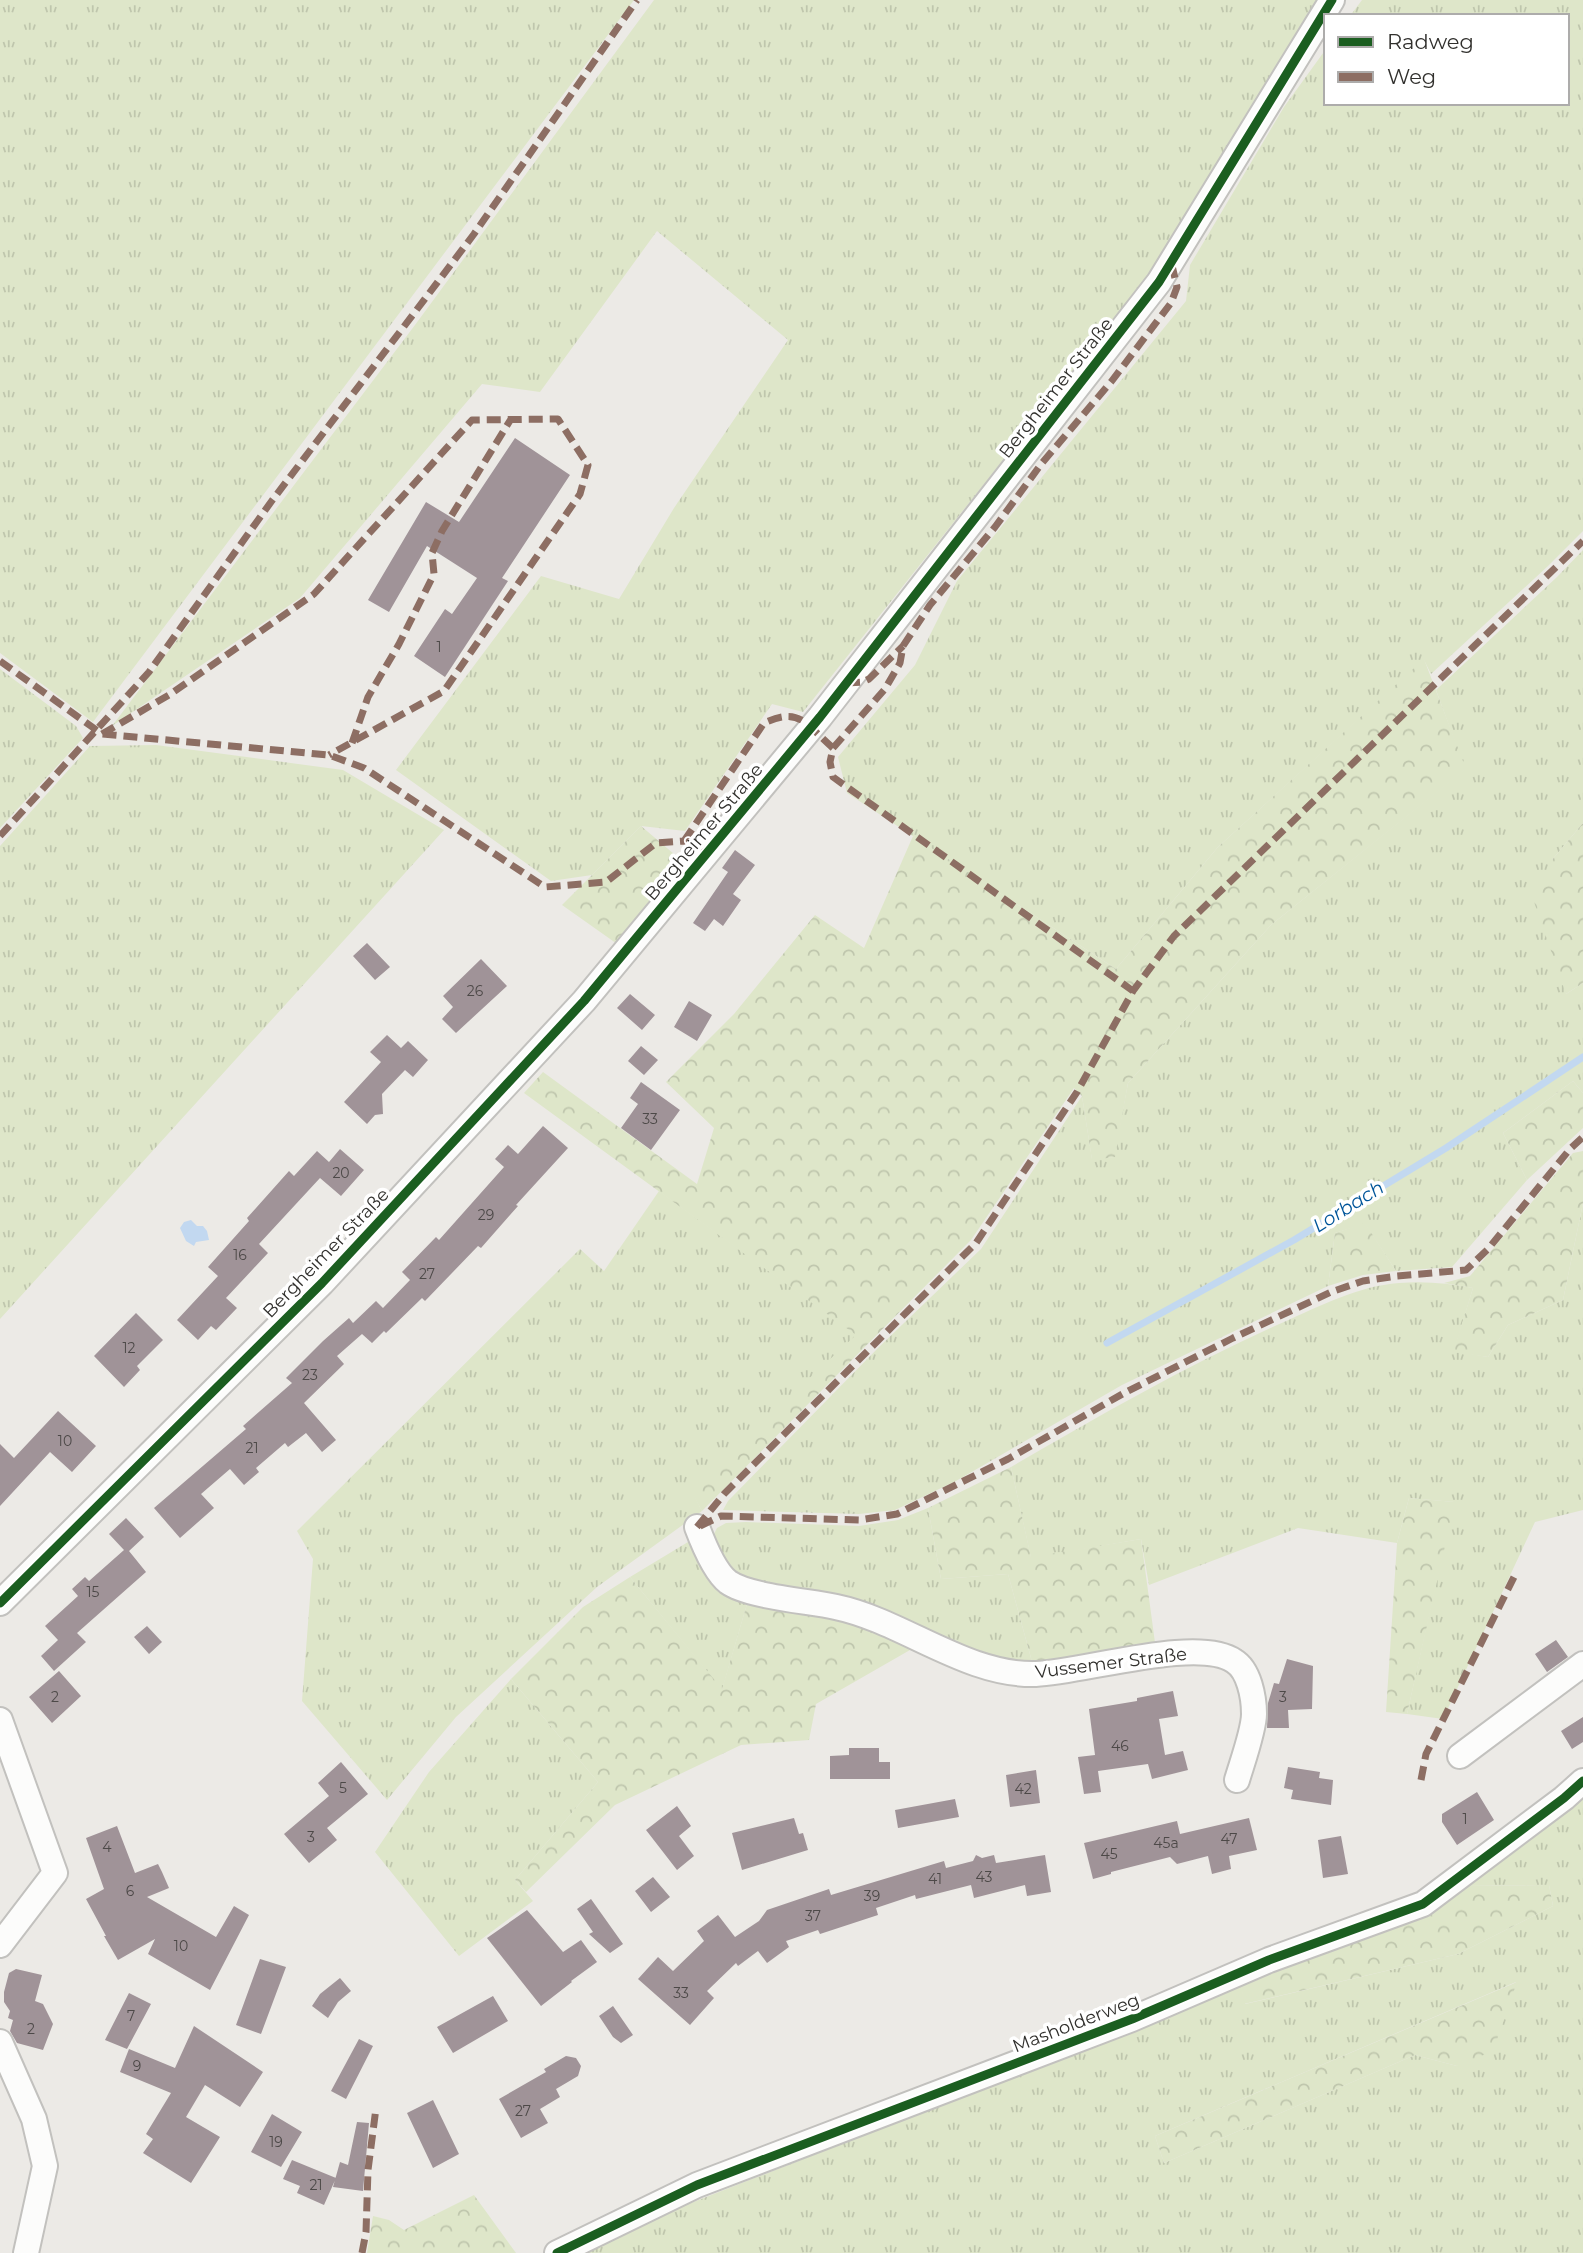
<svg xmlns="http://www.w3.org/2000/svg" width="1583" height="2253" font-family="Montserrat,sans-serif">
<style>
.grass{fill:url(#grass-tufts);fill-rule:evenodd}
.forest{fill:url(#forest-crowns)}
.water{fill:#c2d8f0}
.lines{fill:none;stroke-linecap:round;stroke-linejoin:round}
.stream{stroke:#c2d8f0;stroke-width:7}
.building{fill:#a09398}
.minor-casing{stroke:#c2c1be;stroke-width:28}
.minor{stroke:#fcfcfb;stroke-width:24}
.quiet{stroke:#8d6e63;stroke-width:7;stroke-dasharray:14 7;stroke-linecap:butt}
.cycleway-casing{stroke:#fff;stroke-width:13}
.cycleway{stroke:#1b5e20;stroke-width:9}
.labels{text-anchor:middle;stroke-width:7;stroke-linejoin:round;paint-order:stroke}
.number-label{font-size:14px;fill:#4d4948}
.street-label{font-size:18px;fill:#31302d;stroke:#fff}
.water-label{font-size:19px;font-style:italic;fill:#00559a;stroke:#fff}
</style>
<defs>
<pattern id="grass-tufts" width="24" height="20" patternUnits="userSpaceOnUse" patternTransform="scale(1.75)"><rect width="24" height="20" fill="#dee6c9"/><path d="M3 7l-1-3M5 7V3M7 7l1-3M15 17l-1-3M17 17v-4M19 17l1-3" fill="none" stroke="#bfc6ad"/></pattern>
<pattern id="forest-crowns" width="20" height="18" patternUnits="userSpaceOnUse" patternTransform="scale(1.75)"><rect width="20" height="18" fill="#dee6c9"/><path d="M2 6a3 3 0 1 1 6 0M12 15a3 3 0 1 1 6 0" fill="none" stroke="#bfc6ad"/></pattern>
</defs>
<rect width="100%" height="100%" fill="#eceae6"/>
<path class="grass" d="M0,0h634l-541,722 -93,-69z
M654,0h675l-155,249 -35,40 -336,423 -31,-8 -87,127 -44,-5 -49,49 -41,6 -155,-111 145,-194 78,23 55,-91 114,-168 -131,-109 -117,161 -58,-8 -182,214 -188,128 303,-401z
M1362,0h221v531l-35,35 -117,108 -7,-14 -206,187 -102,122 -269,-176 -9,-36 77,-92 42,-84 229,-280 4,-36 94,-158 42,-58v54h241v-87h-217z
M1583,550v273l-31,37 14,134 17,-11v110l-10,-12 -70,52 24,47 -75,87 -56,4 -31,-47 -30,9 -7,53 -206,99 -166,96 -61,29 -36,4 -136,-4 5,-9 151,-154 102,-98 101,-153 10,63 22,-2 14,-74 143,-158 194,-156 -29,-79 121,-113z
M0,669l76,57 7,12 -83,90z
M156,745l187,25 101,60 -444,489v-473l90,-100z
M659,1191l198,144 -166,154 11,22 -105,76 -141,130 -69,83 -85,-99 11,-142 -16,-28 283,-282 24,22z
M1583,1203v307l-48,12 -92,197 -36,-5 47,-212 -45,-4 -12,45 -99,-15 -149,57 -8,-46 -110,19 -20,-91c90,-52 178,-103 273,-145 36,-16 74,-36 115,-39 25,-2 49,0 74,5l-19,63 34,6 20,-32 55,-25z
M928,1508l13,71 67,-5 26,95 -304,-91 -17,-42 4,-8 9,-5 20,-1 113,4 39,-6z
M688,1542l33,44 28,11 -27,93 -92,-113z
M511,1679l87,103 -83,98 18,21 -74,55 -84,-104 54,-80z
M1583,1789v464h-1009l89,-39 316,-124 93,-34 168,-77 5,25 213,-50 95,-48 -4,-21 -85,1zM1516,1982l-59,84 -42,-11 -251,108 -9,-27z"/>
<path class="forest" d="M1424,659l42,110 -195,156 -143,158 -13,74 -23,3 -10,-64 -8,-8 -103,152 -269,271 -12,-22 166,-154 -332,-242 19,-21 154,112 17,-56 -48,-46 68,-68 81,-99 49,33 49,-112 203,133 102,-122z
M1583,823v160l-17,11 -33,-95 19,-39z
M641,826l46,39 -67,81 -58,-41z
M1573,1081l10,12v35l-56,52 -24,-47z
M1583,1151v52l-20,97 -55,25 -20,32 -35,-5 20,-64 -29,-5 26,-7 103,-123z
M1365,1223l31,48 -33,4 -35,11 7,-53z
M1011,1467l20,90 110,-18 15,111 -122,19 -26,-95 -67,5 -13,-71z
M1409,1498l46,4 -48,212 -21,-2 11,-169z
M630,1577l92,112 27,-92 91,16 77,33 -101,58 -7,36 -68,5 -126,60 -89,87 -11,-12 83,-98 -87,-103 72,-72z
M1549,1885l4,21 -95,48 -214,50 -4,-25 224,-93z
M1517,1982l-24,69 -36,15 -42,-11 -251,108 -9,-27z
M474,2195l42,58h-149l6,-37 16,4 15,10z"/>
<path class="water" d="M191,1220l6,6h6l4,5 2,9 -13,2 -2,4 -8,-5 -6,-13 4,-6z"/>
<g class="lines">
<path class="stream" d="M1107,1343l187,-103 152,-92 137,-91"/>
</g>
<path class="building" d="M515,438l55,37 -68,103 6,3 -63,96 -31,-21 31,-47 7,5 25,-36 -50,-32 -38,66 -21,-12 58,-98 33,20z
M735,850l20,15 -22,29 8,6 -18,26 -9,-7 -9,12 -12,-8 35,-51 -6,-4z
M367,943l23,24 -15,13 -22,-24z
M481,959l26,27 -51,47 -14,-14 11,-12 -10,-11z
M630,994l25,21 -13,15 -25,-22z
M689,1001l23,14 -15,26 -23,-14z
M387,1035l14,13 7,-7 20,19 -15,17 -8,-7 -23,24 1,20 -8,1 -8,9 -23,-22 37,-40 -11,-10z
M641,1046l17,14 -14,15 -16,-14z
M641,1082l39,28 -29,40 -30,-22 17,-24 -8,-6z
M543,1126l25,22 -52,57 2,1 -37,42 -3,-2 -53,55 -3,-3 -36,35 -2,-2 -12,12 -10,-9 -25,22 7,8 -40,39 32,37 -14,12 -16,-19 -18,14 -3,-4 -29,25 3,4 -15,13 -14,-16 -29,25 13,14 -34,30 -26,-30 92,-79 -3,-3 49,-43 -6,-5 37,-37 26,-23 4,5 23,-22 7,7 27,-28 -8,-8 34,-35 3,3 65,-73 -9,-8 13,-14 10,9z
M340,1149l24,21 -23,26 -21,-18 -61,66 9,9 -42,45 11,10 -21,22 -5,-4 -13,14 -21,-20 41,-44 -10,-9 41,-46 -2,-3 42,-47 5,5 23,-25 12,11z
M136,1313l27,27 -26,26 3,4 -16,17 -30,-31z
M58,1411l38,35 -24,26 -22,-20 -50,54v-62l14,14z
M126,1518l18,19 -15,14 17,21 -69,61 9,9 -32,29 -13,-15 17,-16 -13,-14 33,-30 -6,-7 13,-12 4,4 35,-31 -15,-16z
M147,1626l15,16 -13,12 -15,-17z
M1556,1640l12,17 -21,15 -12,-18z
M1287,1659l26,7 -1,43 -24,1 1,18h-22l1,-25 6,-20 5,1z
M59,1671l22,25 -29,27 -23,-26z
M1173,1691l5,25 -19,3 6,36 18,-4 5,19 -36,9 -4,-15 -50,7 3,21 -17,2 -6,-37 17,-2 -6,-46 48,-8v-3z
M1583,1717v25l-11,7 -11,-18z
M849,1748h30v14h11v17h-60v-23l19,-1z
M341,1762l27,32 -41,34 10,12 -28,23 -25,-29 45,-38 -11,-13z
M1288,1767l32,5 -1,6 14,2 -2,25 -40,-6 2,-9 -9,-2z
M1036,1770l4,33 -30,4 -4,-32z
M1477,1792l17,28 -37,25 -15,-23v-8z
M955,1799l4,18 -61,11 -3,-18z
M677,1806l14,20 -12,10 15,20 -17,14 -31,-40z
M794,1818l5,16 4,-1 5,17 -66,20 -10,-37z
M1249,1818l8,32 -28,6 2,13 -19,5 -4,-18 -31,8 -7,-7 -59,15v2l-18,5 -9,-36 93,-22 3,13z
M117,1826l18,47 23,-9 4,8 7,16 -22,9 69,40 18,-31 15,9 -39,75 -62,-36 7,-15 -37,21 -14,-24h2l-20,-37 18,-10 -18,-51z
M1341,1836l7,38 -25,4 -5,-38z
M976,1855l6,3 12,-3 2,8 49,-8 6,37 -24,4 -2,-11 -51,13 -3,-13 -55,14 -1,-4 -39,13 2,7 -58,19 -2,-4 -32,11 3,6 -22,16 -9,-12 -20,15 -2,-3 -29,28 7,7 -24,27 -52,-46 20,-22 15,14 31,-30 -7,-10 21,-16 17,22 24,-16 8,-11 62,-21 2,6 113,-34 2,7 27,-7z
M653,1877l17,20 -19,15 -16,-21z
M591,1899l32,45 -13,9 -21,-19 4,-2 -16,-23z
M527,1910l36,42 18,-12 16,22 -26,19 1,1 -31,24 -54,-68z
M260,1959l26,8 -25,67 -25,-9z
M16,1969l26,6 -7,26 8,3 10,20 -10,26 -26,-7 -7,-12 3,-11 -5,-2 2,-7 -6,-9v-10l5,-19z
M340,1978l11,13 -13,11 -10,16 -16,-12 8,-12z
M129,1993l22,11 -24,45 -22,-9z
M493,1996l15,25 -55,32 -16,-26z
M613,2006l20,29 -12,8 -8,-6 -14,-21z
M194,2026l69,46 -23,35 -35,-22 -19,32 34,20 -29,46 -48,-30 10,-14 -7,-5 25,-41 -51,-21 9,-23 46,19z
M359,2039l14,7 -27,53 -15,-8z
M566,2056l10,2 5,8 -3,10 -22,13 4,8 -20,12 8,14 -27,15 -22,-39 47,-27 -2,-3z
M433,2100l26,54 -26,14 -26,-55z
M272,2114l30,18 -21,35 -30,-15z
M357,2122l12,1 -6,68 -30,-4 7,-25 8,3z
M292,2160l44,18 -12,27 -27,-12 3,-7 -17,-7z"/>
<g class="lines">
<g class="minor-casing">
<path id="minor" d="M697,1527c6,16 17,44 31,55 21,15 81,19 108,25 67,14 130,69 200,67 48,-2 162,-38 198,-13 15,9 20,36 20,53 0,16 -12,49 -17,66
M0,1603l322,-320 262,-282 236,-284 339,-435 173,-282
M0,1720l55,153 -55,72
M1460,1756l123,-92
M0,2042l34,77 11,47 -19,87
M557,2253l140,-68 435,-166 137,-59 154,-56 141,-106 19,-17"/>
</g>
<use href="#minor" class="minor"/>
<path class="quiet" d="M0,661l102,73 227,21 35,13 181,119 61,-5 50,-39 28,-2 24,10
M846,683l17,-1 6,-3 34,-33
M102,734l67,-39 145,-101 158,-174 86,-1 30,46 -8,29 -136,197 -115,64
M352,743l16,-46 31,-53 35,-70 -2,-21 10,-22 69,-112
M833,748l52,-59 15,-26 3,-17 27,-41 65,-78 47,-64 69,-81 60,-79 6,-16 -6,-26
M0,836l149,-164 122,-170 203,-268 163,-234
M684,841l80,-118c37,-17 42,2 69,25l-3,14 3,15 300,214
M700,1526l21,-10 138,4 38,-6 111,-55 118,-67 107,-54 98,-46 32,-11 34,-5 69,-6 22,-21 82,-100 13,-12
M697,1527l27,-33 252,-251 101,-151 56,-101 41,-55 409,-395
M1421,1780l5,-26 89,-179
M362,2253l4,-21 2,-62 8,-62"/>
<g class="cycleway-casing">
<path id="cycleway" d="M0,1603l322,-320 262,-282 236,-284 339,-435 173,-282
M557,2253l140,-68 435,-166 137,-59 154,-56 141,-106 19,-17"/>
</g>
<use href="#cycleway" class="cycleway"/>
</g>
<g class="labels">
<g class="number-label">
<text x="439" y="652">1</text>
<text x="475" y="996">26</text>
<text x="650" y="1124">33</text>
<text x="341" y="1178">20</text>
<text x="486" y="1220">29</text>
<text x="240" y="1260">16</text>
<text x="427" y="1279">27</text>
<text x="129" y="1353">12</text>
<text x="310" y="1380">23</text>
<text x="65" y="1446">10</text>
<text x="252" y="1453">21</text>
<text x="93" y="1597">15</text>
<text x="55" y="1702">2</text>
<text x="1283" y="1702">3</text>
<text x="1120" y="1751">46</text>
<text x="343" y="1793">5</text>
<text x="1023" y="1794">42</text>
<text x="1465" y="1824">1</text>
<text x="311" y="1842">3</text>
<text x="1229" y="1844">47</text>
<text x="1166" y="1848">45a</text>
<text x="107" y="1852">4</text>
<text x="1109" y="1859">45</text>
<text x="984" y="1882">43</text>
<text x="935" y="1884">41</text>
<text x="130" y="1896">6</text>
<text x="872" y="1901">39</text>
<text x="813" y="1921">37</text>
<text x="181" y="1951">10</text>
<text x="681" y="1998">33</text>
<text x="131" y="2021">7</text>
<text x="31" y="2034">2</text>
<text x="137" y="2071">9</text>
<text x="523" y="2116">27</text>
<text x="276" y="2147">19</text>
<text x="316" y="2190">21</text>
</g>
<g class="street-label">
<text transform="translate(1056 388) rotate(-52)" y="6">Bergheimer Straße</text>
<text transform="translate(704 832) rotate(-50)" y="6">Bergheimer Straße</text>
<text transform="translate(326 1253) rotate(-46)" y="6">Bergheimer Straße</text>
<text transform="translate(1111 1663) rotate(-7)" y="6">Vussemer Straße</text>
<text transform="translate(1076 2023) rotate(-21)" y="6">Masholderweg</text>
</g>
<g class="water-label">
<text transform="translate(1348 1206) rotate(-32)" y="7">Lorbach</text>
</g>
</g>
<rect x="1324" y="14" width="245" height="91" fill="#ffffff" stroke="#adacab" stroke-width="2"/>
<rect x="1338" y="37" width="35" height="10" fill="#1b5e20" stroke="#adacab" stroke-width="2"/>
<text x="1387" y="49" font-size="21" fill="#31302d">Radweg</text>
<rect x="1338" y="72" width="35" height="10" fill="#8d6e63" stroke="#adacab" stroke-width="2"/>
<text x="1387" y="84" font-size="21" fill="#31302d">Weg</text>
</svg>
